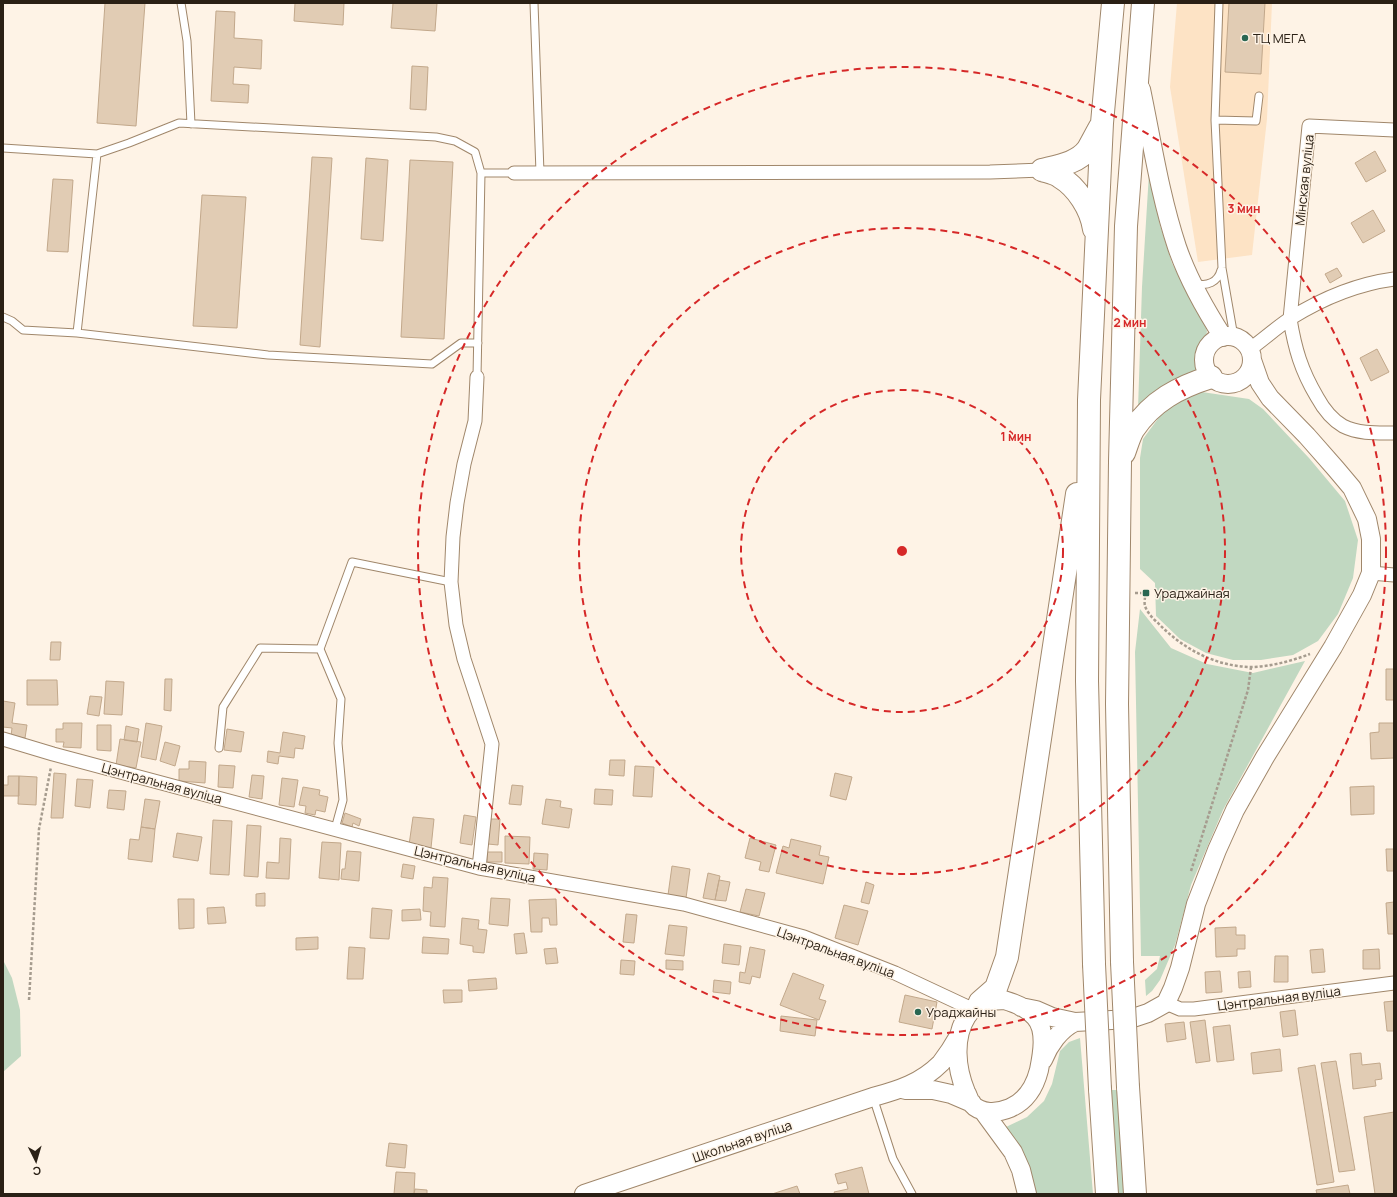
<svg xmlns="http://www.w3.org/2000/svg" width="1397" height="1197" font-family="Manrope,sans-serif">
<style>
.built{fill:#fde3c5}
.green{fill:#c1d8c1}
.building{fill:#e1ccb4;stroke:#c2a88b}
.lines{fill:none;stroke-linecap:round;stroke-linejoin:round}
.lane-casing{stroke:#a0876b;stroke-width:9}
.street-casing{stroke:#a0876b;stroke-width:15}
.secondary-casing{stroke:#a0876b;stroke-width:20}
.highway-casing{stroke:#a0876b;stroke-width:24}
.path{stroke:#a69c8f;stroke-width:2.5;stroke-dasharray:3 2;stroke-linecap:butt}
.lane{stroke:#fff;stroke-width:7}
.street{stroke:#fff;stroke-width:13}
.secondary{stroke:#fff;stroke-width:18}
.highway{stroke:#fff;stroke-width:22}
.highway-bridge-casing{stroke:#a0876b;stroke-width:24;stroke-linecap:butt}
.highway-bridge{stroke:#fff;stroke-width:22}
.ring{fill:none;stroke:#d62828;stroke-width:2;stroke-dasharray:7 5}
.poi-dot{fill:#296652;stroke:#fef3e6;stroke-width:1.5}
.labels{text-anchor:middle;stroke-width:3;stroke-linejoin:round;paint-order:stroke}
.poi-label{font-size:13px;fill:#2a2015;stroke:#fef3e6;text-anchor:start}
.street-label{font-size:13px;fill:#2a2015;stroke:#fef3e6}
.centre{fill:#d62828;stroke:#fef3e6;stroke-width:2}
.ring-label{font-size:12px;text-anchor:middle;font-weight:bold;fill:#d62828;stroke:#fef3e6;stroke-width:3;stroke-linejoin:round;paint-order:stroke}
</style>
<rect width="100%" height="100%" fill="#fef3e6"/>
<path class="built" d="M1177,3h95l-5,116 -15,136 -54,7 -28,-175z"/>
<path class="green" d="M1149,173l11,52 12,38 23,45 9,14 3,9 -1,6 -6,6 -5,12 2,18 -59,36 4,-122z
M1202,392l47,7 14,10 46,49 36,43 13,39 -5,38 -15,36 -20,27 -25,14 -32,5h-28l-27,-7 -26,-14 -24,-23 -1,-33 -15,-14v-111l3,-19 17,-23 23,-19z
M1140,609l31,39 36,16 46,9 52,-12 -82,149 -32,75 -16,60 -15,35 -8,11 -6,5 -1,-16 12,-11 3,-13h-19l-6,-304z
M3,960l9,18 8,32 1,46 -18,16z
M1080,1038l13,156h-58l-29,-67 21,-10 17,-16 8,-17 8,-33 9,-9z
M1110,1090h8l6,104h-7z"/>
<path class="building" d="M105,3h40l-9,123 -39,-3z
M295,3h49l-1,22 -49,-4z
M393,3h44l-2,28 -44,-3z
M1229,3h36l-4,71 -36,-2z
M216,11l19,1 -1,26 28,2 -1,29 -27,-2 -1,17 16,1 -1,18 -37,-2z
M412,66l16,1 -2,43 -16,-1z
M1375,151l11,20 -20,11 -11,-19z
M312,157l20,1 -12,189 -20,-2z
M366,158l22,2 -5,81 -22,-2z
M410,160l43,2 -9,177 -43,-2z
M53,179l20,1 -5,72 -21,-1z
M202,195l44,2 -9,131 -44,-2z
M1373,210l12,21 -22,12 -12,-20z
M1337,268l5,8 -12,7 -5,-9z
M1377,349l12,23 -18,9 -11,-23z
M51,642h10l-1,18h-10z
M1386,669h8v31h-8z
M165,679h7l-1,32 -7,-1z
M27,680h30l1,25h-31z
M106,681l18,1 -2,33 -18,-1z
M90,696l12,1 -3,19 -12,-2z
M3,701l12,2 -3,20 15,2 -2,13 -14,-2 1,-8 -9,-1z
M63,723h19l-1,25 -18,-1 1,-5h-8v-13h7z
M146,723l16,3 -6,34 -15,-3z
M1379,723h15v35l-23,1 -1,-26 9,-1z
M97,725h14v26l-14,-1z
M126,726l13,3 -2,13 -13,-2z
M227,729l17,3 -3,20 -17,-2z
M283,732l22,4 -2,13 -8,-1 -1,10 -15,-2 -1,8 -11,-2 1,-11 12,2z
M120,739l21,3 -5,26 -20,-3z
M165,742l15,4 -5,20 -15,-5z
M610,760h15l-1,16 -15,-1z
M189,761l17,1 -1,21 -26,-2v-12h10z
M219,765l16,1 -2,22 -15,-1z
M635,766l19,1 -2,30 -19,-1z
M54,773l12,1 -3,44h-12z
M835,773l17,4 -6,23 -16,-4z
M252,775l12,1 -2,23 -13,-2z
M8,776h11v20h-16v-11h5z
M19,776l18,1 -1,28 -18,-1z
M282,778l16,2 -4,27 -15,-2z
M77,779l16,1 -3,28 -15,-2z
M512,785l11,1 -2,19 -12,-1z
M1374,786v28l-23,1 -1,-28z
M303,787l17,3 -1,5 9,2 -3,15 -9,-2 -1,5 -10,-2 1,-7 -7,-1z
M595,789l18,1 -1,15 -18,-1z
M109,790l17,1 -2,19 -17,-2z
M145,799l15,2 -5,28 -14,-2z
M546,799l15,2 -1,6 12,2 -3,19 -27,-4z
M345,813l16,6 -2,7 -6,-3 -1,4 -10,-4z
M464,815l12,2 -4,28 -12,-2z
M413,817l21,2 -3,29 -22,-3z
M490,819h10l-2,26 -10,-1z
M213,820l19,1 -3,54 -19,-1z
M247,825l14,1 -3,51 -14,-1z
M141,827l14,2 -3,33 -24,-3 2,-20 9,1z
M177,833l25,4 -4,24 -25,-4z
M505,836l25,1 -1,27 -24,-1z
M280,838l11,1 -2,40 -23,-1 1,-16 12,1z
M750,838l26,7 -7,27 -10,-2 2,-8 -16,-4z
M791,839l30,7 -2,9 10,2 -6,27 -47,-11 7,-27 6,2z
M322,842l19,1 -2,37 -20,-2z
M1386,849h8v22h-7z
M347,851l14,1 -2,29 -18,-2 1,-10h3z
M487,852h15v10h-15z
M534,853l14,1 -1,16 -14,-1z
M403,864l12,2 -2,13 -12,-2z
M672,866l18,3 -4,29 -18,-3z
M708,873l12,3 -5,24 -12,-2z
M433,877l15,1 -3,49 -15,-1 1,-14 -8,-1 1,-24 8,1z
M719,880l11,2 -4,19 -11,-1z
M866,882l8,3 -5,19 -8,-2z
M746,889l19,4 -6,23 -19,-4z
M265,893v13h-9v-12z
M491,898l19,1 -2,27 -19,-2z
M178,899h16v29l-15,1z
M556,899l1,26h-7l-1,-7h-7v14h-11l-2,-32z
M1394,902v32h-6l-2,-31z
M844,905l24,6 -10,34 -23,-7z
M224,907l2,16 -18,1 -1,-16z
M372,908l20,2 -3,29 -19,-1z
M420,909l1,11 -19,1v-11z
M626,914l11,1 -3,28 -11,-1z
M462,918l17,2 -1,9 9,1 -3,23 -11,-1v-6l-13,-2z
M669,925l18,2 -3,29 -19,-2z
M1236,927v8h9v14h-8v7l-21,1 -1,-29z
M524,933l3,20 -11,1 -2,-20z
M318,937v12l-22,1v-12z
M423,937l26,2 -1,15 -26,-1z
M724,944l17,2 -2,19 -17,-2z
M349,947l16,1 -2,31h-16z
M750,947l15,3 -5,28 -8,-2 -2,8 -11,-2 1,-10 5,1z
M556,948l2,15 -12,1 -2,-15z
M1323,949l2,23 -13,1 -2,-23z
M1379,949l1,20h-17v-19z
M1275,956h13v26h-14z
M621,960l14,1 -1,14 -14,-1z
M666,960l17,1v9l-17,-1z
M1220,971l2,21 -16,1 -1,-21z
M1250,971l1,16 -12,1 -1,-16z
M793,973l31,12 -5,14 7,2 -7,19 -39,-15z
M496,978l1,11 -28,2 -1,-11z
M714,980l17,2 -1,12 -17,-2z
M443,990h19v12l-18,1z
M905,995l32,7 -5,27 -33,-7z
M1394,1001v30h-7l-3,-29z
M1295,1010l3,25 -15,2 -3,-25z
M781,1016l36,4 -2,16 -35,-5z
M1205,1020l5,41 -14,2 -6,-41z
M1184,1022l2,17 -19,3 -2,-18z
M1230,1025l4,35 -17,2 -4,-35z
M1280,1049l2,22 -29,3 -2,-21z
M1361,1053l1,12 18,-2 2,16 -7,1 1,6 -23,3 -3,-35z
M1336,1061l19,109 -16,2 -18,-109z
M1315,1065l19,117 -17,3 -19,-117z
M1394,1112v82h-19l-11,-77z
M389,1143l18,2 -2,23 -19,-2z
M862,1167l7,27h-34l-1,-2 14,-3 -2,-7 -8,2 -3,-10z
M396,1172l19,1 -1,21h-20z
M1348,1185l2,9h-33l-1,-4z
M797,1186l3,8h-28z
M415,1189l12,1v4h-13z"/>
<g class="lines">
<g class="lane-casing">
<path id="lane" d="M181,3l6,38 4,83
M534,3l6,170
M1219,3l-4,117 41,1 3,-25
M1215,120l7,148 12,69
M3,148l94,6 32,-11 50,-20 257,14 19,4 20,11 6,21 -4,204
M481,173h33
M1195,283c12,4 23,-1 26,-13
M3,317l9,4 11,9 54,3 191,22 164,9 29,-21h17
M77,333l20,-179
M320,649l21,50 -3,44 5,57 -8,29
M219,748l4,-41 37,-59 60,1 32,-87 99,20
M873,1097l20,62 19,35"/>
</g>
<g class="street-casing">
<path id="street" d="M1394,130l-85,-4 -19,193c5,30 11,51 27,78 6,11 14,22 26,29 16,8 34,7 51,7
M514,173l476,-1 52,-2
M1250,349c14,-10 27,-22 41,-31 32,-20 66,-34 103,-39
M477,377l-2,44 -11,43 -7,39 -4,34 -2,45 5,43 8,34 28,85 -13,124
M1371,573l23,2
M3,739l50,15 426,114 205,36 120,33 91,36 77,36
M1166,1003l14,6h14l200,-26"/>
</g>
<g class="secondary-casing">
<path id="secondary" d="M1141,89c11,53 19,107 36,158 11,32 28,62 46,90
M1204 360a24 24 0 1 1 48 0a24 24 0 1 1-48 0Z
M1004,1000c10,3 24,8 31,17 12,13 7,38 4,53 -4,16 -13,31 -29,38 -12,5 -29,7 -39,-5 -2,-3 -3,-8 -5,-11 -10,-24 -13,-54 1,-76 4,-5 7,-10 13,-13 6,-3 17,-2 24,-3z
M1021,1007l15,3 16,7 23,5 55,-3 18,-6 18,-10 7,-15 7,-20 16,-64 21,-54 18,-40 30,-53 68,-110 29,-52 9,-22v-34l-4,-20 -15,-31 -16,-19 -29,-33 -37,-38 -10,-15 -8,-23
M1043,1060c6,-15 17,-31 32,-38
M905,1090h28l18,4 21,9
M983,1111l30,41 8,18 6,24
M584,1194l289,-97c26,-7 48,-14 68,-34 6,-8 12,-17 17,-26"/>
</g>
<g class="highway-casing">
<path id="highway" d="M1042,170c6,2 13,3 18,7 17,10 31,32 34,52
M1042,170c16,-4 36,-7 46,-21 4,-7 8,-15 12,-22
M1124,453c3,-8 5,-16 9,-23 19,-29 46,-43 78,-53
M1122,962l-5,-258 3,-243 6,-235 17,-223
M1094,964l-7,-283 2,-281 13,-277 11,-120
M980,1002l16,-14 11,-31 70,-463
M1128,1087l7,107
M1100,1089l7,105"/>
</g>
<path class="path" d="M1135,593h11c-1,4 -2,9 -1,13 2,6 8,13 13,17 24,25 56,43 92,44 20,0 41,-6 60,-13
M1191,871l57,-181 3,-23
M29,1000l10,-171 12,-62"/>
<use href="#lane" class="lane"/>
<use href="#street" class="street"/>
<use href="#secondary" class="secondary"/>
<use href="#highway" class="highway"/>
<g class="highway-bridge-casing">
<path id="highway-bridge" d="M1122,962l6,125
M1094,964l6,125"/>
</g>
<use href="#highway-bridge" class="highway-bridge"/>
</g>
<g class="ring">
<circle cx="902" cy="551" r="161"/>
<circle cx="902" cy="551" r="323"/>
<circle cx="902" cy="551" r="484"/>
</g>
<g class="poi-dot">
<circle cx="1245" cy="38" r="4"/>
<rect x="1142" y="589" width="8" height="8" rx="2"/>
<circle cx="918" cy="1012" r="4"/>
</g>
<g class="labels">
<g class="poi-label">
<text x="1253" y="43">ТЦ МЕГА</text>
<text x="1154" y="598">Ураджайная</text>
<text x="926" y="1017">Ураджайны</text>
</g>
<g class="street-label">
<text transform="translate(1304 180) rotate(-84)" y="5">Мінская вуліца</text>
<text transform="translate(162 783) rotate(15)" y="5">Цэнтральная вуліца</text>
<text transform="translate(475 864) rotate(13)" y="5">Цэнтральная вуліца</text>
<text transform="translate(836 952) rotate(20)" y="5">Цэнтральная вуліца</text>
<text transform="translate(1279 998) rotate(-7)" y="5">Цэнтральная вуліца</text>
<text transform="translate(742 1141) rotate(-19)" y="5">Школьная вуліца</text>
</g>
</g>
<circle cx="902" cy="551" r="6" class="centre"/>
<g class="ring-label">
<text x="1244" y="213">3 мин</text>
<text x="1130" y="327">2 мин</text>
<text x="1016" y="441">1 мин</text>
</g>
<rect width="1397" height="1197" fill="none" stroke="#2a2015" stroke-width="8"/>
<g transform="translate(36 1161) rotate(175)" stroke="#fef3e6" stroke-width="3" paint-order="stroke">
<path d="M0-3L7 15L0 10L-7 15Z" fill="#2a2015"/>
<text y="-6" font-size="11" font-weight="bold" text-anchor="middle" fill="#2a2015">С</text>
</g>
</svg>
